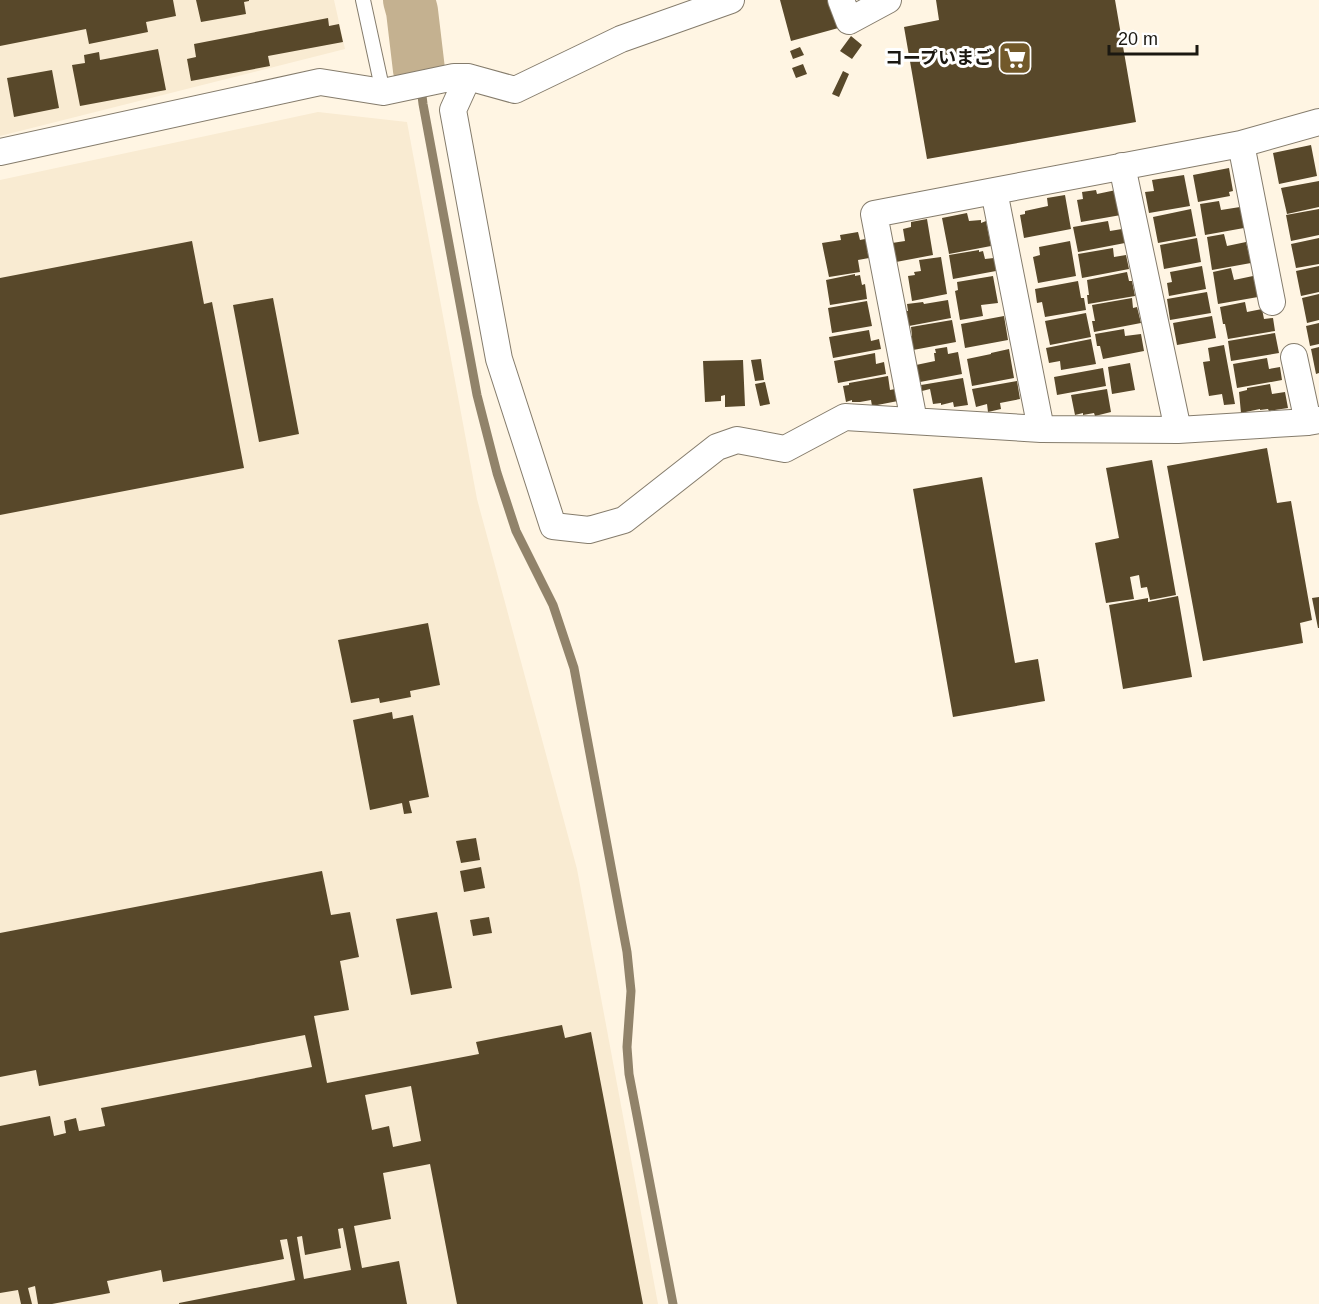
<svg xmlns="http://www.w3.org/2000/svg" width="1319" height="1304" font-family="Arial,'Noto Sans JP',sans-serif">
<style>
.built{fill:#f9ebd2}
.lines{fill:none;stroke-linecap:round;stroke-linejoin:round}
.stream{stroke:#91836a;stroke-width:9}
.river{stroke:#c4b190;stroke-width:52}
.building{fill:#58482a;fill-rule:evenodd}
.service-casing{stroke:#857c6c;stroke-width:16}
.minor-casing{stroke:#857c6c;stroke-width:28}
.service{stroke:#fff;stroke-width:14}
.minor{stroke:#fff;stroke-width:26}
.labels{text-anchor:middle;stroke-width:6;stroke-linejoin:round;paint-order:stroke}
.poi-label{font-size:18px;font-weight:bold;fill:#1b1811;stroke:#fff;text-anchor:end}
</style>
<rect width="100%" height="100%" fill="#fff5e3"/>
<path class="built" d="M0,0h334l11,49 -345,87z
M318,112l89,10 70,377 100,370 81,435h-658v-1124z"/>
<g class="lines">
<path class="stream" d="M419,70l4,34 54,291 20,78 19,58 37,74 21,63 53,284 4,39 -4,56 2,27 44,230"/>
<path class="river" d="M409,0l3,11 7,59"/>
</g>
<path class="building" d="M0,0h173l3,16 -30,6 2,10 -59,12 -3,-15 -86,17z
M196,0h53v1l-5,1 2,12 -45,8z
M780,0h55l7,27 -51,14z
M936,0h179l21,122 -209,37 -23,-132 35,-7z
M328,18l1,8 10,-2 4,18 -75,14 2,10 -79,15 -4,-22 9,-2 -2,-13z
M851,36l11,9 -10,14 -12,-8z
M800,47l4,8 -11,4 -3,-8z
M158,49l8,41 -86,16 -8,-41 13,-2 -1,-8 15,-3 1,8z
M803,64l4,10 -11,4 -4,-10z
M52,70l7,38 -45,9 -7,-39z
M843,71l6,3 -10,23 -7,-3z
M1311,145l6,31 -38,8 -6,-31z
M1229,168l4,23 -4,1 1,4 -32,6 -5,-27z
M1184,175l6,31 -41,7 -4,-21 9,-1 -2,-11z
M1319,181v26l-32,7 -6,-26z
M1096,190l1,4 19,-4 5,25 -40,7 -4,-22 6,-1 -1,-7z
M1065,195l6,34 -47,9 -4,-23 5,-1v-3l23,-5 -1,-8z
M1219,201l2,9 19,-3 4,21 -39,7 -5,-31z
M1191,209l5,27 -38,7 -5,-26z
M1319,209v26l-28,6 -5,-26z
M967,213l2,8 12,-1v3l5,-2 5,25 -42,8 -7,-36z
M927,219l6,36 -37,7 -4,-19 13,-2 -2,-12 8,-2v-5z
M1108,221l2,10 12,-2 3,14 -47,9 -5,-25z
M858,232l2,8 10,-2 2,11 -5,1 2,8 -11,2 2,12 -31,5 -7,-34 19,-3 -1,-5z
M1224,234l3,12 19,-4 5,21 -39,7 -5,-33z
M1197,238l4,24 -37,7 -4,-24z
M1319,238v26l-23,4 -5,-24z
M192,241l12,63 8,-2 32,166 -244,47v-237z
M1070,241l6,35 -38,7 -5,-26 7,-2 -1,-8z
M1113,248l1,9 12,-2 3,14 -47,9 -4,-24z
M979,250v2l4,-1 2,8 9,-1 2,13 -43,8 -4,-24z
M941,257l6,37 -35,7 -4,-25 7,-1 -1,-3 7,-1 -2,-11z
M1202,266l4,23 -37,7 -2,-13 5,-1 -2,-10z
M1319,266v26l-18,4 -5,-25z
M1231,268l3,12 19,-4 5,21 -40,7 -5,-32z
M1127,272l2,9h3l3,15 -47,8 -1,-9h2l-2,-15z
M855,274v2l5,-1 2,10 3,-1 2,15 -37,6 -4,-25z
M993,276l5,27 -17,2 2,11 -23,4 -5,-29 3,-1 -1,-8z
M1078,281l3,17h3l2,12 -41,7 -3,-15 -5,1 -2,-14z
M1207,292l4,21 -41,7 -3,-21z
M1319,294v26l-12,3 -5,-25z
M273,298l26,136 -40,8 -26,-137z
M1132,298l1,10 4,-1 4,16 -47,9 -2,-11h3l-3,-16z
M948,300l3,18 -42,8 -3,-15h2l-1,-7 16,-2 1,2z
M867,301l5,25 -40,7 -4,-25z
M1245,302l2,10 15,-3 2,10 9,-1 2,13 -47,8 -3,-15h-2l-3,-17z
M1086,313l5,24 -41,8 -5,-24z
M1004,316l4,24 -43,8 -4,-24z
M1212,316l4,22 -39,7 -4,-22z
M952,320l4,22 -43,8 -3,-14h2l-1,-9z
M1319,323v21l-9,2 -4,-20z
M1124,329l1,7 16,-2 3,17 -41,8 -3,-13h-3l-2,-12z
M869,330l2,11 8,-2 2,10 -48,9 -4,-21z
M1275,333l4,20 -48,8 -3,-20z
M1091,339l5,25 -35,6 -1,-9 -11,2 -3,-15z
M1224,345l11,59 -11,1 -2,-11 -13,2 -6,-34 7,-1 -2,-13z
M947,347l1,7 10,-2 4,22 -42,8 -4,-17 19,-4 -1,-8h2l-1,-4z
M1319,347v26l-3,1 -5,-25z
M1009,349l5,29 -42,8 -5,-27 24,-5v-1z
M875,353l1,11 8,-2 2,12 -48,9 -4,-22z
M1267,358l2,11 11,-2 2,13 -45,8 -4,-24z
M761,359l3,21 -9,1 -4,-21z
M743,360l2,46 -20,1v-12l-4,1v5l-16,1 -2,-41z
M1130,363l5,27 -23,4 -4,-27z
M1103,368l3,18 -49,9 -3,-18z
M888,376l2,14 5,-1 3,12 -26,5 -1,-6 -11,2h-8v-2l-6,2 -3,-16 6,-1v-2z
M963,378l5,27 -14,2 -1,-5 -12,3v-2l-8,1 -3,-15 -8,2 -1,-6z
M1017,381l3,18 -20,4 1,6 -13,3 -1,-8 -11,3 -4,-18z
M765,382l5,22 -10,2 -5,-22z
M1270,384l2,10 13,-2 3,16 -19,3 -1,-2 -8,1v-1l-19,4 -2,-21 8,-2v-2z
M1107,389l4,23 -16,4 -1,-3 -11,2v-2l-8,2 -4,-20z
M1267,448l10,55 14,-2 21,119 -12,3 3,20 -100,18 -36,-195z
M1152,460l24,135 -26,5 -3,-13 -6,1 -2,-13 -9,2 4,22 -28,4 -11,-60 24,-5 -13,-70z
M982,477l33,186 23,-4 7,42 -92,16 -40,-228z
M1178,596l14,81 -69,12 -14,-84 39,-7v4z
M1319,597v31h-1l-6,-30z
M428,623l12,62 -30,6 1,6 -31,6 -1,-5 -28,5 -13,-63z
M392,712l1,7 20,-4 16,82 -20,4 3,12 -8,1 -2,-11 -32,7 -17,-90z
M476,838l4,22 -19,3 -5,-22z
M481,867l4,21 -21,4 -4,-21z
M322,871l9,44 19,-3 9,45 -19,4 9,49 -35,6 13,67 152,-29 -3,-12 86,-17 3,13 26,-6 52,272h-186l-27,-140 -47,9 8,46 -37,7 8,42 37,-7 8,43h-228v-1l116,-23 -8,-41 -7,1 4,19 -121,23 -2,-12 -54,11 3,12 -58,11h-14l-3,-18 -7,2 4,16h-11l-3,-14 -18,3v-167l50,-10 4,20 12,-3 -2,-12 12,-3 3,13 26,-5 -4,-18 211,-41 -7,-32 -266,51 -3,-16 -36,7v-144zM411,1086l10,55 -28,6 -4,-21 -17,4 -7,-35zM343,1228l8,42 -47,9 -7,-42 5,-1 3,19 36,-7 -3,-19z
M437,912l15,76 -41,7 -15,-76z
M489,917l3,16 -19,3 -3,-16z"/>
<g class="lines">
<g class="service-casing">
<path id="service" d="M363,0l20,92"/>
</g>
<g class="minor-casing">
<path id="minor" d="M841,0l8,21 39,-21
M468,77l-15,33 46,249 54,167 36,4 35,-10 93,-73 20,-7 48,9 60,-32 196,12 137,1 130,-8 11,-2
M1241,144l31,158
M0,152l320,-70 63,10 71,-15h14l47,13 106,-51 110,-39
M1122,166l56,264
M1294,357l14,65
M914,421l-40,-207 120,-23
M1041,429l-47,-238 247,-47 78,-22"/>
</g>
<use href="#service" class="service"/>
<use href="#minor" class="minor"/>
</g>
<defs>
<g id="supermarket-square" transform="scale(1.725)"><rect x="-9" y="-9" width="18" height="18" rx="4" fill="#72592a" stroke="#fff"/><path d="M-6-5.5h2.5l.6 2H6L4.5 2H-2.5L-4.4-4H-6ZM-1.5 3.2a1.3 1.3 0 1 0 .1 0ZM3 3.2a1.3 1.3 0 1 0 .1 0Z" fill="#fff"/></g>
</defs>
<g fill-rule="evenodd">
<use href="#supermarket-square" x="1015" y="58"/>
</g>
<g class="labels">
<g class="poi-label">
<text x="992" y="64">コープいまご</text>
</g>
</g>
<path d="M1109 45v9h88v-9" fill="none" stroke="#1b1811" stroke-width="3"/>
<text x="1118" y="45" font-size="18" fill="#1b1811" stroke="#ffffff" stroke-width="4.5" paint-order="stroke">20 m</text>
</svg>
